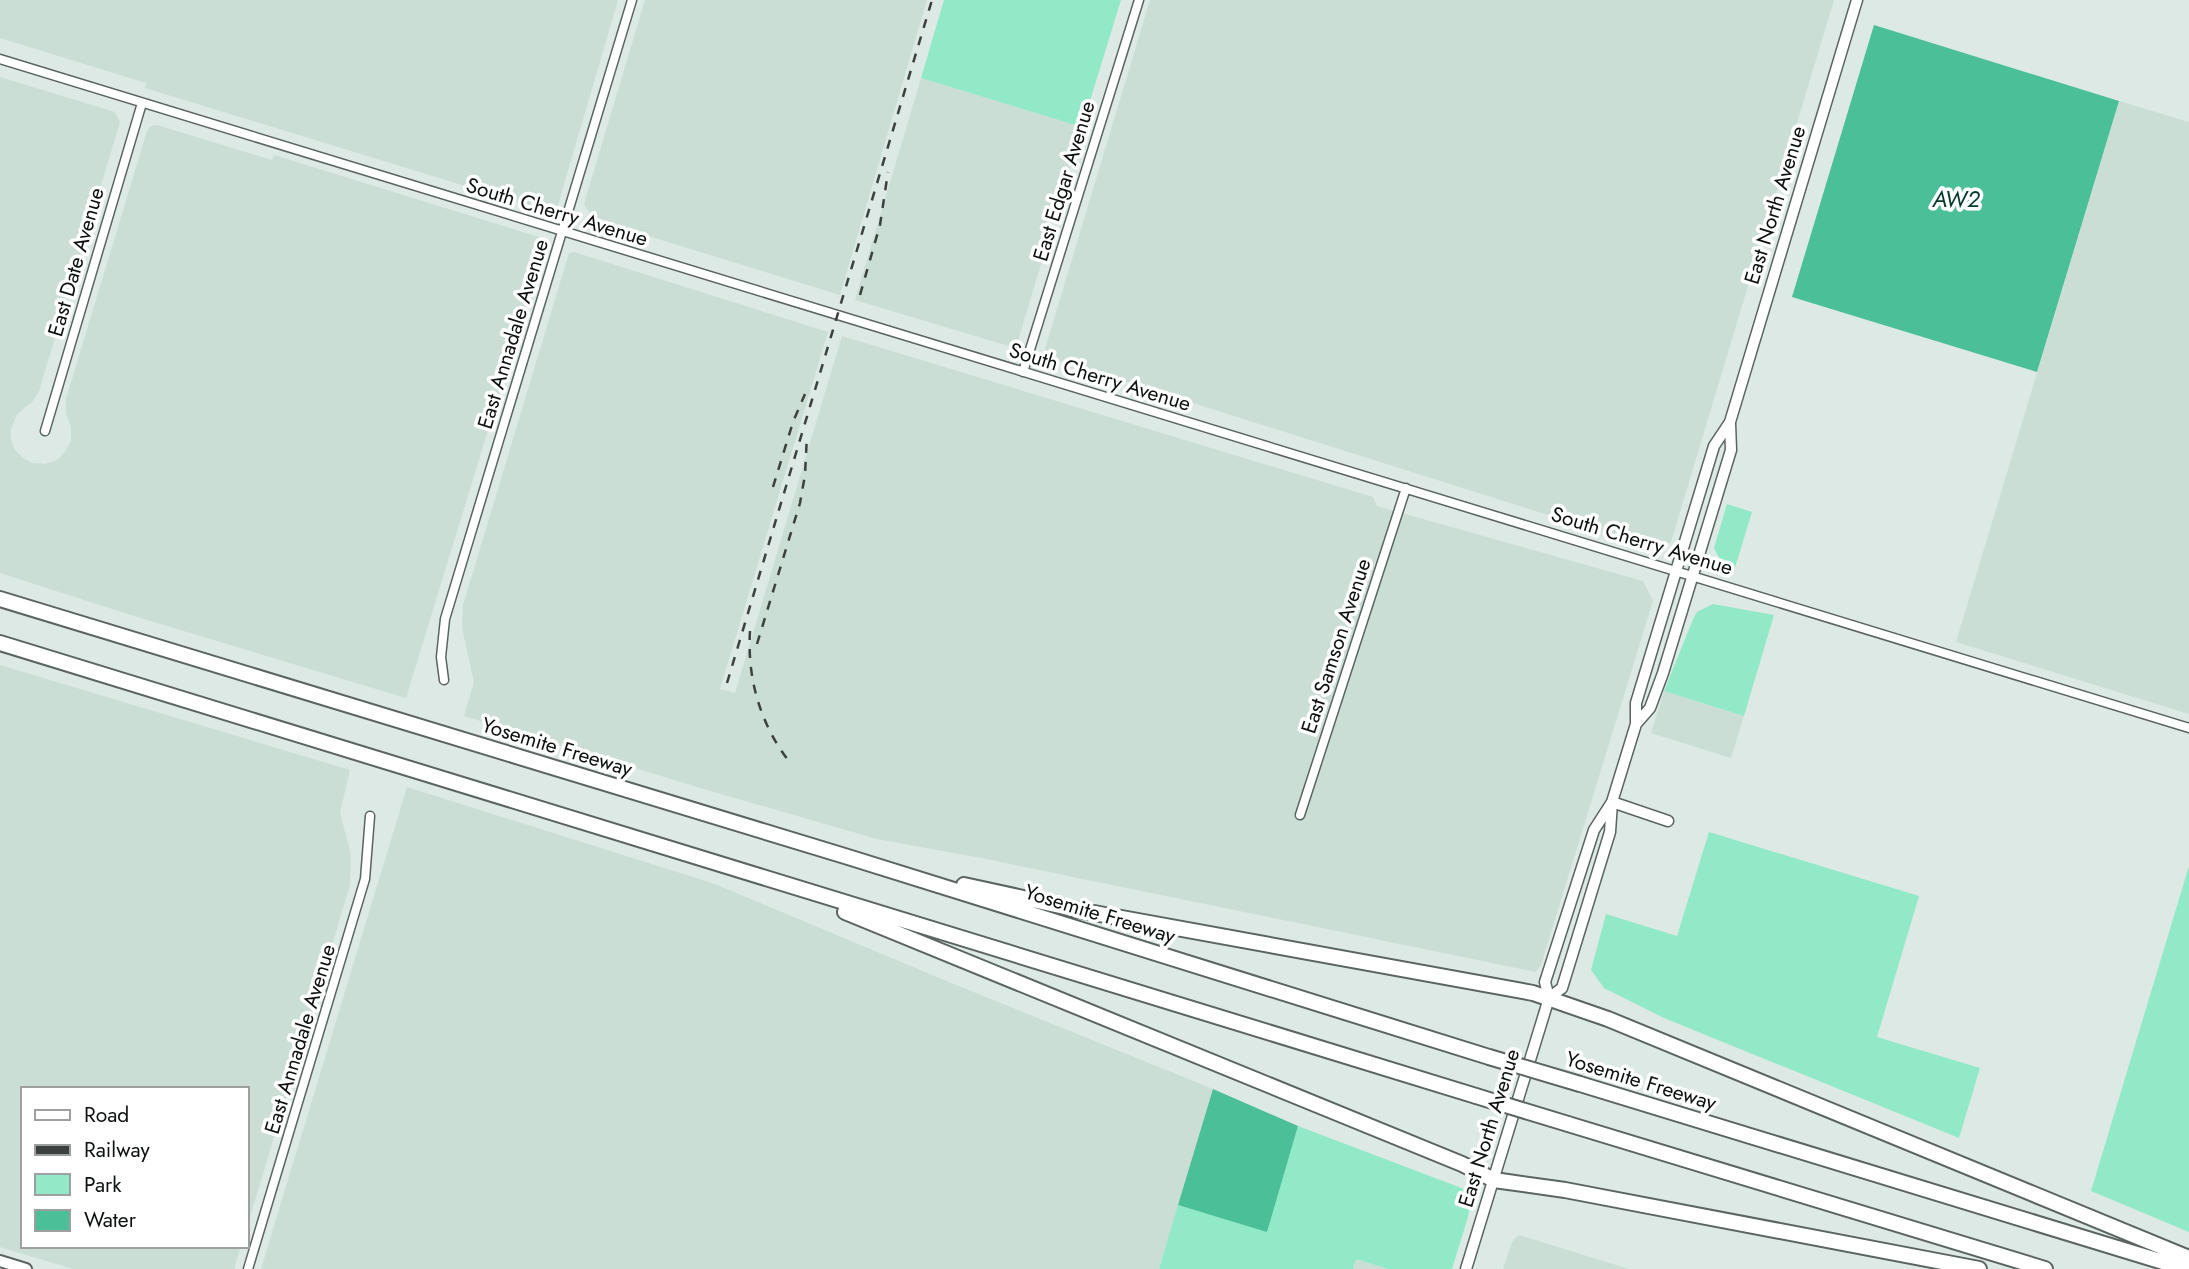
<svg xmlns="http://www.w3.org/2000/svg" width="2189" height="1269" font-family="Jost,sans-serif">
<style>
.built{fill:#caded5}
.green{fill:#91e9c7}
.water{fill:#4abf98}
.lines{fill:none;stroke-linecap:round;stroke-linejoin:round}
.minor-casing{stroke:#5a6460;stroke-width:11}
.tertiary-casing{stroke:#5a6460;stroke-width:13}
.secondary-casing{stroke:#5a6460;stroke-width:14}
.motorway-casing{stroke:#5a6460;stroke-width:18}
.minor{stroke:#fff;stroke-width:8}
.tertiary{stroke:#fff;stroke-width:10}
.secondary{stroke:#fff;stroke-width:10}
.motorway{stroke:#fff;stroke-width:14}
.rail{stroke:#3c413f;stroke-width:2.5;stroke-dasharray:9 9;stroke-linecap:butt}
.motorway-bridge-casing{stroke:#5a6460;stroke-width:18;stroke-linecap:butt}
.motorway-bridge{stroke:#fff;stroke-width:14}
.labels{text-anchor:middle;stroke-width:7;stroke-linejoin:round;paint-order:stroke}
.street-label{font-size:21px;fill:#0c100f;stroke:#fff}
.water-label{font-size:23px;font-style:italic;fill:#073c2c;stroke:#fff}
</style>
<rect width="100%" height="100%" fill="#dde9e4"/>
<path class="built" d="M0,0h618l-60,205 -11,6 -402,-123 1,-5 -146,-45z
M645,0h282l-87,295 -247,-76 -9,-15z
M1150,0h684l-163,542 -12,8 -612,-193 -2,-8z
M0,77l115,35 5,10 -81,269 -7,11 -15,12 -6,15v11l4,10 8,8 10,5 12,1 12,-4 8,-8 6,-11v-13l-5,-15v-14l81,-268 4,-5 6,-1 115,35 2,-5 268,83 3,6 -139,454 -272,-82 -134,-43z
M921,78l161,49 -64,214 -6,6 -157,-47z
M2119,101l70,21v592l-233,-72z
M574,252l254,80 -108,357 15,4 107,-357 531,161 4,9 266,75 10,20 -112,364 -5,7 -555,-114 -104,-19 -170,-49 -243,-74 10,-34 -12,-54 1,-23 106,-352z
M0,665l350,105 -10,43 11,42 -1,30 -103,342v-138h-224v157h218l-7,23h-161l-73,-22z
M1664,691l80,25 -13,42 -80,-25z
M407,787l308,97 229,96 269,109 -54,180h-898z
M1519,1235l110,34h-126l9,-27z
M1356,1259l32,10h-35z"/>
<path class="green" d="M944,0h177l-39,127 -161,-49z
M1727,504l25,8 -18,59 -10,-4 -10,-19z
M1713,604l61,11 -30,101 -80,-25 30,-74 3,-5z
M1709,832l210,64 -42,141 103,31 -21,70 -295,-120 -60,-30 -13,-18 15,-56 71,22z
M2189,866v366l-98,-41z
M1298,1126l174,66 -4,25 -16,52h-64l-32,-10 -3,10h-194l19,-64 89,26z"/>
<path class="water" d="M1874,25l245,76 -82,271 -245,-75z
M1213,1089l85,37 -31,106 -89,-27z"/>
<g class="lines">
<g class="minor-casing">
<path id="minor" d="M0,59l2189,669
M1023,372l116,-372
M45,431l97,-328
M444,680l-3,-23 4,-38 187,-619
M1300,815l106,-327
M248,1269l117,-390 5,-63"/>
</g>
<g class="tertiary-casing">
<path id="tertiary" d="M1636,724l14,-16 13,-35 68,-223 -1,-27
M1549,998l13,-10 48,-156 2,-30 24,-78v-21l78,-257 16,-24 127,-422
M1466,1269l83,-271 -4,-16 49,-152 18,-28 56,19"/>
</g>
<g class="secondary-casing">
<path id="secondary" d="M0,1261l26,8"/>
</g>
<g class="motorway-casing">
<path id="motorway" d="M0,599l848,258 641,200
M0,643l1476,453
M964,885l119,26 450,82 75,26 581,239
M845,912l617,252 32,16 71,10 414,79
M1580,1084l606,185
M1568,1124l477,145"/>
</g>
<use href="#minor" class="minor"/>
<use href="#tertiary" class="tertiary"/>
<use href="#secondary" class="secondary"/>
<use href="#motorway" class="motorway"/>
<path class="rail" d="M860,295l20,-70 8,-53
M773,487l20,-65 12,-28
M750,631c-3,47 10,92 38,129
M757,644l43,-141 5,-28 2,-40
M727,683l205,-683"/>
<g class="motorway-bridge-casing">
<path id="motorway-bridge" d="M1489,1057l91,27
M1476,1096l92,28"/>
</g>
<use href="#motorway-bridge" class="motorway-bridge"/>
</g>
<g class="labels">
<g class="street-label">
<text transform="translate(1064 181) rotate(-73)" y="7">East Edgar Avenue</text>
<text transform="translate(1775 205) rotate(-73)" y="7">East North Avenue</text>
<text transform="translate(557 212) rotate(17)" y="7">South Cherry Avenue</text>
<text transform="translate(76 262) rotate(-74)" y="7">East Date Avenue</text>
<text transform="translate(513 334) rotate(-73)" y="7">East Annadale Avenue</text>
<text transform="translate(1100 377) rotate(17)" y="7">South Cherry Avenue</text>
<text transform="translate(1642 541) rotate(17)" y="7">South Cherry Avenue</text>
<text transform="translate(1336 646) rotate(-72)" y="7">East Samson Avenue</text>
<text transform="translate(557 747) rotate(17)" y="7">Yosemite Freeway</text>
<text transform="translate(1100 914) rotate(17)" y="7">Yosemite Freeway</text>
<text transform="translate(300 1039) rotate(-73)" y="7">East Annadale Avenue</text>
<text transform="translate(1641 1081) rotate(17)" y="7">Yosemite Freeway</text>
<text transform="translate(1489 1128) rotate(-73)" y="7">East North Avenue</text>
</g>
<g class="water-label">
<text x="1956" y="207">AW2</text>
</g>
</g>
<rect x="21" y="1087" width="228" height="161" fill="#ffffff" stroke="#9e9f9f" stroke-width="2"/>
<rect x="35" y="1110" width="35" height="10" fill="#ffffff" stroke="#9e9f9f" stroke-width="2"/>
<text x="84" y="1122" font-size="21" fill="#0c100f">Road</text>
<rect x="35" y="1145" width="35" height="10" fill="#3c413f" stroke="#9e9f9f" stroke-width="2"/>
<text x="84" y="1157" font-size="21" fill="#0c100f">Railway</text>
<rect x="35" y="1174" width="35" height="21" fill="#91e9c7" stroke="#9e9f9f" stroke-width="2"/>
<text x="84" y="1192" font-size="21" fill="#0c100f">Park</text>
<rect x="35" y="1210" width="35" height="21" fill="#4abf98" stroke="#9e9f9f" stroke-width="2"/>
<text x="84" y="1227" font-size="21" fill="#0c100f">Water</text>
</svg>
